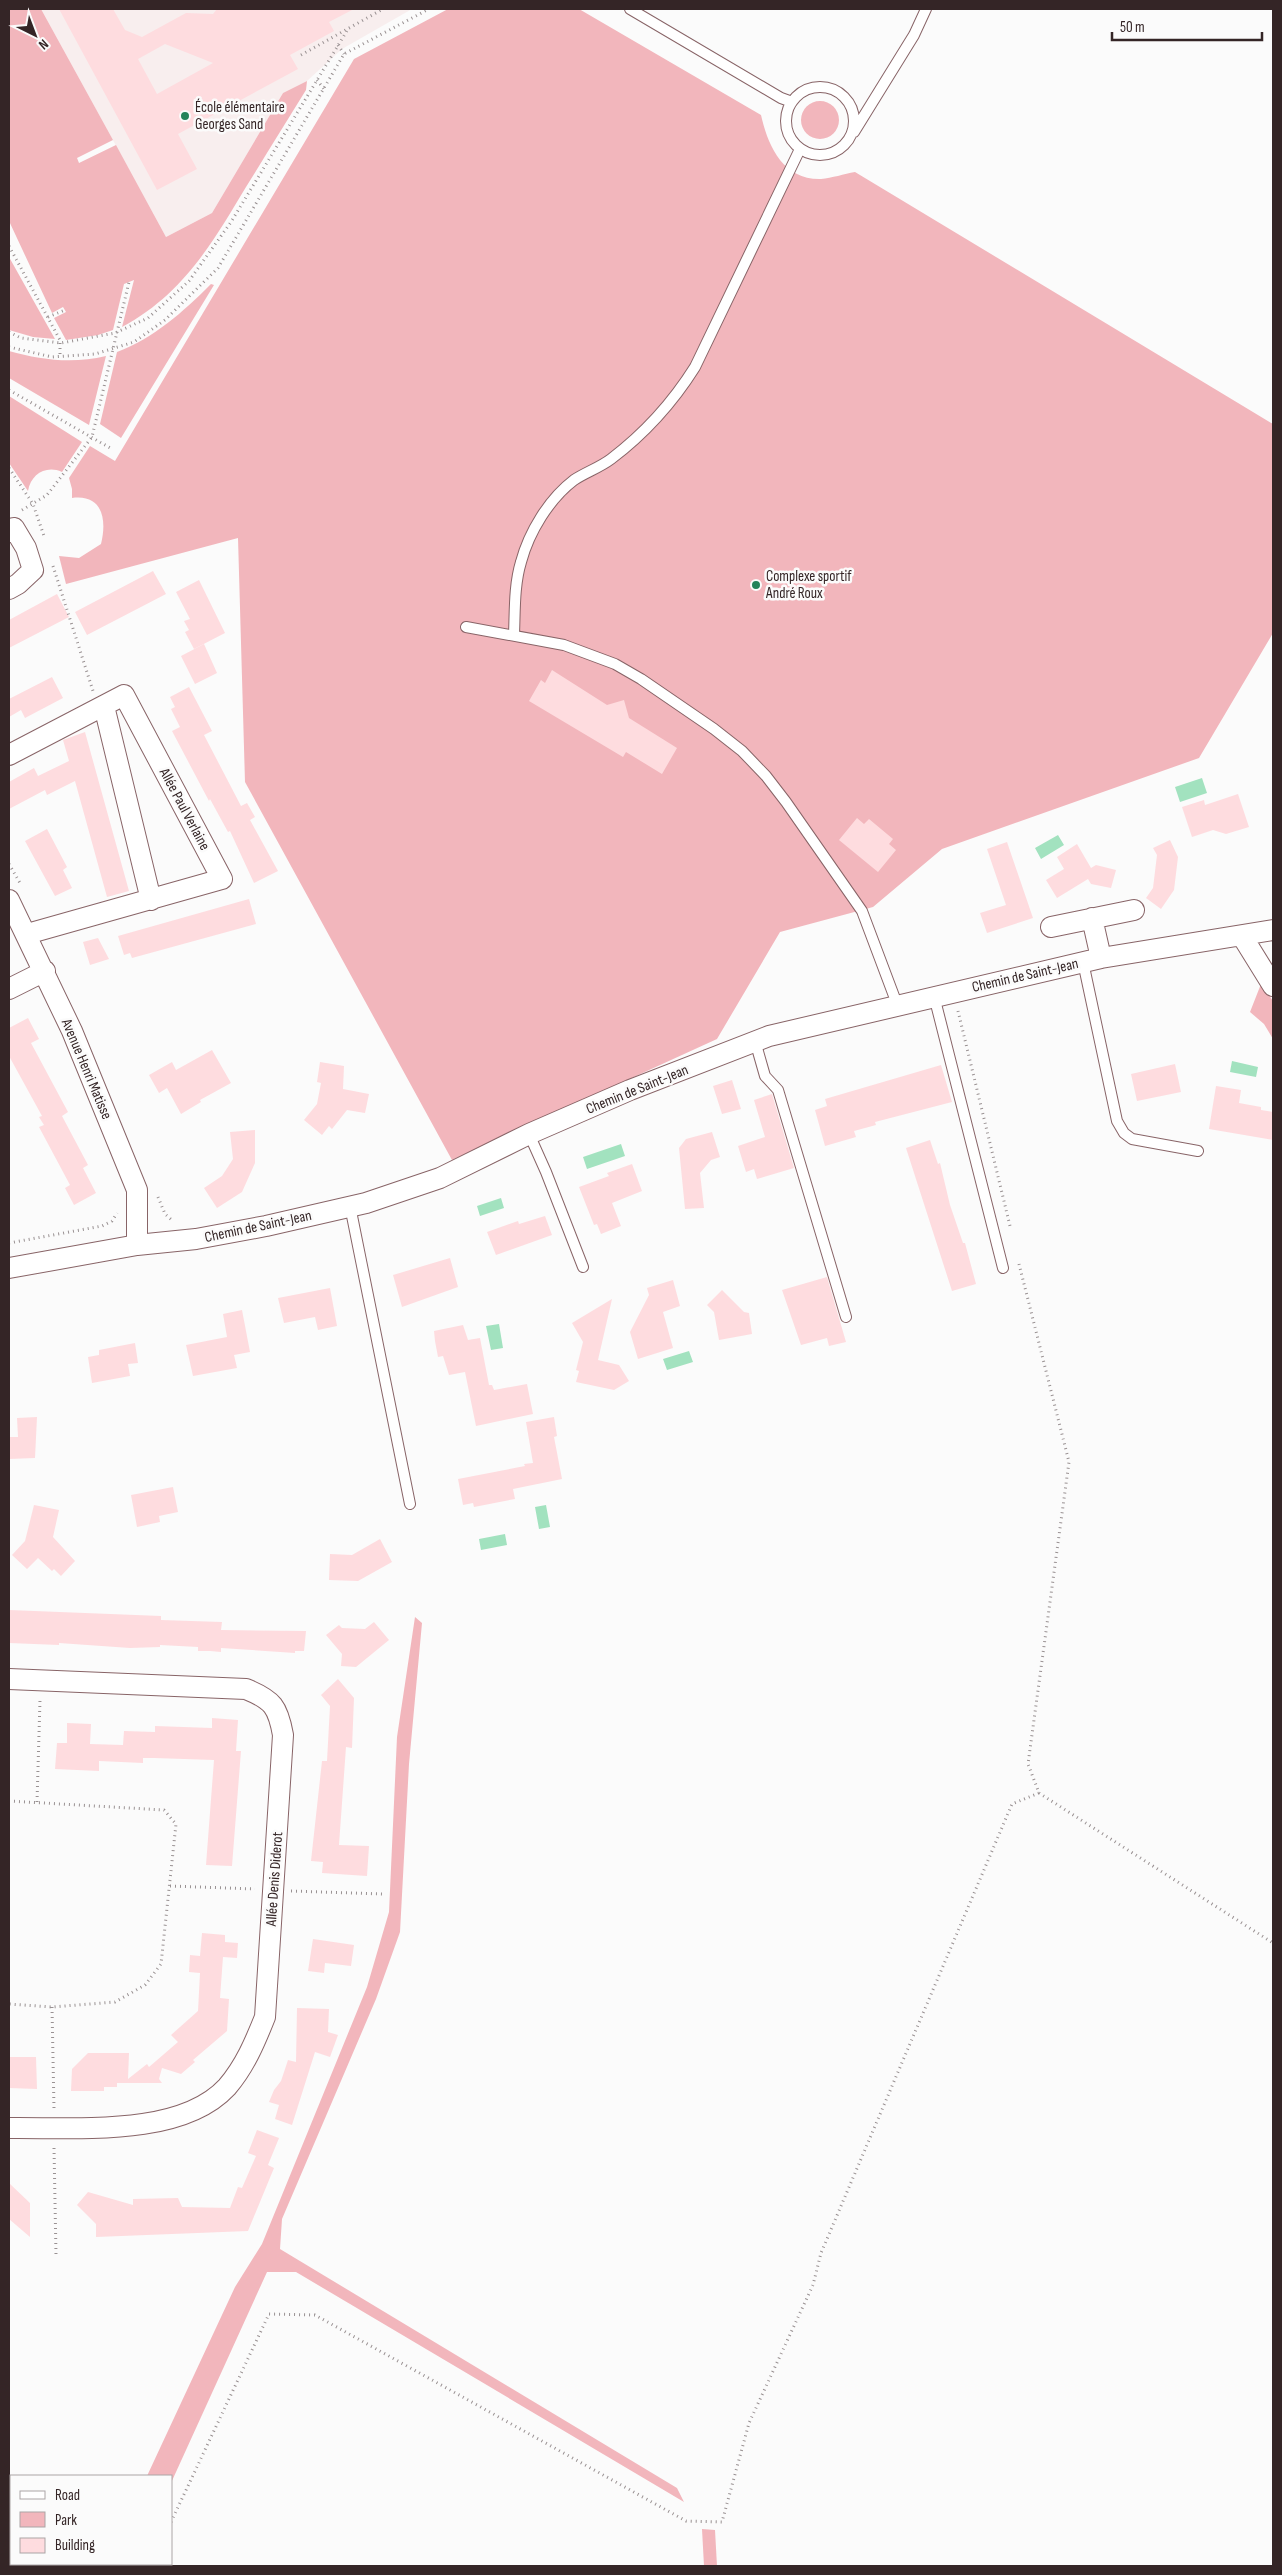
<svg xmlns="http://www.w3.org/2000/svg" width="1282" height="2575" font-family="'Sofia Sans Condensed',sans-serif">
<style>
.built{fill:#f8eeee}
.green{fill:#f2b6bc}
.water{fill:#a2e2bf}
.building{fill:#fedcdf;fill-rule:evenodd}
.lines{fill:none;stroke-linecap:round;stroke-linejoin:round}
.service-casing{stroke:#886467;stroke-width:12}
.minor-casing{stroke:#886467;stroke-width:22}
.path{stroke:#999192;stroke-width:3;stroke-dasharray:1 4;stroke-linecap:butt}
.service{stroke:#fff;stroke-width:10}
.minor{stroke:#fff;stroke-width:20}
.poi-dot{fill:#24835a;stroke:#fbfbfb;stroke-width:2}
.labels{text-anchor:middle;stroke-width:5;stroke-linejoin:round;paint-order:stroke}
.poi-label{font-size:15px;fill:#342526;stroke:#fbfbfb;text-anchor:start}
.street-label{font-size:15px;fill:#342526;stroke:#fbfbfb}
</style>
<rect width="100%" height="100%" fill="#fbfbfb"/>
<path class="built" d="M41,9h371l-70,40 -35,32 -24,12 -71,120 -46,24z"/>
<path class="green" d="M9,9h32l72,131 -36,18 2,5 37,-18 50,92 46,-24 71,-120 24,-12 -1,9c-20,32 -40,65 -60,97 -34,57 -64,108 -124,140l12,-47 -10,4 -11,46 -15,5 -32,5 -12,-22 12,-6 -3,-5 -11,6 -43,-92z
M448,9h131l182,106c7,31 22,65 60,64 11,-1 23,-5 34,-7l418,252v209l-74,125 -257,91 -69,58 -93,25 -63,107 -265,121 -207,-378 -7,-244 -172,46 -7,-28 20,2 22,-14c6,-24 2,-50 -29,-46v-9l-3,-11 21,-32 25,15 239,-402z
M801 120a19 19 0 1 1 38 0a19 19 0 1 1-38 0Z
M9,257l46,82 -22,-2 -24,-7z
M211,284l3,1 -93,153 -21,-14 17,-72c37,-14 66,-40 94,-68z
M9,351c32,9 64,13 97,5l-17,69 -80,-47z
M9,396l73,46 -20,30c-16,-7 -31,2 -34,19l-19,-28z
M1261,984l12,17v38l-9,-15 -14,-12z
M415,1617l7,6 -13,141 -9,168 -24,67 -94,220 -2,30 397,239 7,14 -388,-230h-29l-96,211v-7h-24l88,-189 27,-43 105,-257 22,-75 8,-175z
M702,2529l13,1 2,36h-13z"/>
<path class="water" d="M1202,778l5,15 -27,9 -5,-15z
M1058,835l6,10 -23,14 -6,-11z
M1232,1061l26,6 -2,10 -26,-5z
M621,1144l4,12 -38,13 -4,-12z
M501,1198l3,10 -24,8 -3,-10z
M499,1324l4,24 -12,2 -5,-24z
M689,1351l4,11 -26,8 -4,-11z
M546,1505l4,22 -11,2 -4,-22z
M505,1534l2,11 -26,5 -2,-11z"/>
<path class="building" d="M59,9h54l12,21 17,7 44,-24 27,1 4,-5h137l-25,13 5,9 -44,24 8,14 -120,65 19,35 -40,21zM165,44l48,19 -56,31 -19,-35z
M153,571l13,23 -79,41 -12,-23z
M199,580l26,53 -31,16 -9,-17 4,-2 -5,-9 6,-2 -14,-27z
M57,594l12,23 -60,31v-28z
M204,644l13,29 -22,11 -14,-28z
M552,670l55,35 17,-5 5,18 48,30 -15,26 -36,-22 -3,5 -94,-56 12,-21 4,3z
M52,677l11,21 -38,20 -4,-8 -12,7v-18z
M189,687l23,44 -8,4 37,71 6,-3 8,14 -5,3 28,51 -24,12 -24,-52 -2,1 -18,-33 -1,2 -37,-70 8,-4 -9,-18 4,-2 -5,-10z
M85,732l44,159 -22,6 -32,-116 -28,14 -2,-5 -36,19v-27l25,-14 4,8 31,-15 -6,-21z
M1238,794l11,33 -23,7 -13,-4 -21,7 -10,-30 22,-7 1,5z
M857,818l7,6 5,-5 24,20 -4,5 7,6 -18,22 -39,-32z
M47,829l20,38 -4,3 9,18 -17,8 -30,-55z
M1170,840l8,17 -4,33 -13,19 -15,-11 7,-10 4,-33 -4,-7z
M1007,842l26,76 -46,15 -7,-20 26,-8 -19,-56z
M1077,844l14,24 5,-3 20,5 -5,18 -20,-4 -3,-5 -31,19 -11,-18 18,-11 -7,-12z
M249,899l7,25 -124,34 -2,-5 -6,2 -6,-19z
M98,938l11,21 -19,6 -7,-23z
M28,1018l11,21 -8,4 37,69 -6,4 26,49 -5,3 13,25 -22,12 -9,-17 5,-3 -31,-58 5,-2 -5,-8 3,-1 -33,-60v-28z
M212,1050l19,33 -31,17 1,2 -20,12 -14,-26 -8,5 -10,-18 23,-13 4,8z
M320,1062l24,4 -1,23 26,5 -4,19 -18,-3 -15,19 -3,-3 -7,9 -18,-15 13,-16 4,-21 -4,-1z
M1175,1064l6,28 -44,9 -6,-27z
M941,1065l11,37 -77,20 1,3 -22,6 2,6 -31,9 -10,-36 12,-4 -2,-7z
M732,1080l9,29 -19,5 -9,-28z
M1216,1086l25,4 -2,13 22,4v3l12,2v28l-64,-11z
M772,1094l22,74 -37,11 -3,-10 -8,3 -8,-26 27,-9 -11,-37z
M255,1130v33l-13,29 -25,16 -13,-20 18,-12 11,-17 -3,-27z
M712,1132l8,25 -9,3 -11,13 4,35 -19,1 -6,-61 7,-9z
M930,1140l8,24 2,-1 10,42 13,38h2l11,41 -24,7 -46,-143z
M632,1164l10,27 -30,12 9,23 -20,8 -4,-10 -3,1 -15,-38 30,-11 -2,-3z
M545,1216l7,19 -56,20 -9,-23 31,-11 1,3z
M450,1258l8,29 -56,20 -9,-32z
M827,1277l19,65 -17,4 -2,-8 -26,7 -19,-55z
M673,1280l7,26 -17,6 10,36 -35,11 -8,-27 19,-37 -2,-7z
M330,1288l7,38 -19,4 -3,-13 -31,6 -6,-25z
M722,1290l22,22 5,1 3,21 -33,6 -5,-28 -7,-7z
M612,1299l-14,61 21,5 10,16 -15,9 -38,-8 3,-11 -3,-1 7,-28 -11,-19z
M242,1310l8,42 -16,3 3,13 -44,8 -7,-31 41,-8 -4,-23z
M463,1325l5,15 12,-2 9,47h3l2,5 33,-6 6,30 -57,12 -11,-54 -16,3 -6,-19 -5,1 -3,-16 -1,-10z
M135,1343l3,20 -10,1 2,12 -38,7 -4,-26 11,-2v-5z
M37,1417l-2,41 -26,1v-22h9l-1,-19z
M554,1417l3,19 -3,1 8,42 -49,10 2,10 -41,8 -1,-4 -10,2 -5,-26 67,-13 -1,-2 9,-1 -7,-41z
M173,1487l5,25 -19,4 1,6 -23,5 -6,-32z
M34,1505l25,5 -6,27 22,24 -14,15 -7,-7 -2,2 -14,-13 -11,11 -15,-14 13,-14z
M380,1539l12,23 -34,19 -29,-1 1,-26 22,1z
M9,1610l152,6v4l61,2 -1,8 85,1 -2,20h-9v2l-74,-5v4l-11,-1h-12v-4l-38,-2v2l-30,1 -71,-5v2l-50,-2z
M374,1622l15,18 -33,27 -15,-1 1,-12 -16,-19 13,-10 3,3 23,1z
M338,1679l16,19 -2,50 -6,-1 -7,98 30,1 -2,30 -45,-3 1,-11 -12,-1 11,-100h5l3,-55 -9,-11z
M212,1718l26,2 -2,31h5l-9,115 -26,-1 8,-105 -60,-2h-11v5l-44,-2v10l-44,-2 2,-26h10v-20l24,1 -1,20 33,1 1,-14 31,1v-6l57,2z
M202,1933l23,2v7l13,1 -1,15 -14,-1 -3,41 9,1 -2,32 -34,29 2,2 -14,12 -19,-6 -3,11 3,4h-45v4h-13v4h-33l1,-22 16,-16h41l-1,26 19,-15 2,3 29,-25 -7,-7 27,-24 2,-38 -11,-1 1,-17 10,1z
M313,1939l41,6 -3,21 -26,-3 -1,10 -16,-2z
M297,2008l32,1 -1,23 10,3 -8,22 -15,-5 -23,73 -17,-6 4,-14 -10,-3 5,-12 7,-9 7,-21 8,2z
M9,2057h27l1,32 -28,-1z
M257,2130l22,8 -11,27 6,3 -26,63 -152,6v-13l-19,-19 11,-13 45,13v-6l45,-1 4,9 48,1 8,-21 4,1 14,-32 -8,-3z
M9,2183l21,20v34l-21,-18z"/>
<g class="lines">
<g class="service-casing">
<path id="service" d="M630,9l151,89 11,4
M786 121a34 34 0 1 1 68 0a34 34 0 1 1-68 0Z
M854,132l60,-97 12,-26
M466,627l98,18 51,19 26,15 73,50 28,22 24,25 20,26 76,109 35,93
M514,634c1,-23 0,-49 7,-72 8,-30 28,-63 53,-82 12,-8 25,-12 37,-21 33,-25 62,-57 84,-92l105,-218
M1083,962l34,159 7,12 8,6 66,12
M934,996l69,272
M755,1041l10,35 13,14 68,227
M529,1134l17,38 37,95
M350,1206l60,298"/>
</g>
<g class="minor-casing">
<path id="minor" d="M9,532l5,-4 12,20 7,22 -15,14 -9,5
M104,706l47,194
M9,755l115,-60 98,184 -195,55
M9,900l63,131 65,159v55
M1092,918l9,40
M1051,927l83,-17
M1242,936l31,50
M9,989l36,-18
M9,1268l128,-23 59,-6 70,-13 100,-23 74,-25 89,-44 101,-44 139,-54 332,-78 172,-28
M9,1679l237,10c27,11 32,18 37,46l-18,282c-10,25 -20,49 -38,70 -47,51 -154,40 -218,41"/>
</g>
<path class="path" d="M338,45l6,9
M301,55l82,-46
M317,80l7,9
M9,246l51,94v17
M48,317l17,-7
M9,332l12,6 40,5 54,-10 33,-15 41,-37 42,-59 117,-193
M9,347l43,10 43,-3 39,-12 31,-22 53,-52 126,-214 85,-45
M9,390l103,59
M9,468l24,36 11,32
M22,510l25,-15 45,-58 37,-155
M53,566l40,125
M9,864l11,19
M958,1011l52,215
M158,1197l7,17 8,7
M9,1243l93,-17 10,-5 5,-8
M1019,1264l50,198 -41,302 11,29 234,150
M9,1801l155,9 12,14 -15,140 -16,21 -30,17 -63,5 -43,-3
M37,1802l3,-102
M170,1886l85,3
M291,1891l92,3
M52,2007l2,102
M54,2148l2,107
M171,2522l98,-208 46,1 371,206 36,1 27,-99 64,-138 8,-32 191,-449 27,-11
M150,2566l1,-2"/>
<use href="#service" class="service"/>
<use href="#minor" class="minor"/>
</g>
<g class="poi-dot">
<circle cx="185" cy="116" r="5"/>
<circle cx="756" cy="585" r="5"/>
</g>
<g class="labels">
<g class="poi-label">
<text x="195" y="112">École élémentaire<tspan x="195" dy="17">Georges Sand</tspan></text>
<text x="766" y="581">Complexe sportif<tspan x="766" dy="17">André Roux</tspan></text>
</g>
<g class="street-label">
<text transform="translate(185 809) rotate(62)" y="5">Allée Paul Verlaine</text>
<text transform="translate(1025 975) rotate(-13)" y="5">Chemin de Saint-Jean</text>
<text transform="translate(87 1069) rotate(67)" y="5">Avenue Henri Matisse</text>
<text transform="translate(637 1089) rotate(-22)" y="5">Chemin de Saint-Jean</text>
<text transform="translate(258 1226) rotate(-12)" y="5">Chemin de Saint-Jean</text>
<text transform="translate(274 1879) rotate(-86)" y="5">Allée Denis Diderot</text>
</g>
</g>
<rect width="1282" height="2575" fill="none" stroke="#342526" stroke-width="20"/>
<rect x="10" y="2475" width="162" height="90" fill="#fbfbfb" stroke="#aba5a6"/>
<rect x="20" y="2491" width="25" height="8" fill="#ffffff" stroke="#aba5a6"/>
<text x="55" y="2500" font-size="15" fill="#342526">Road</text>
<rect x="20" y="2512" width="25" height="15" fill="#f2b6bc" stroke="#aba5a6"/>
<text x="55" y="2525" font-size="15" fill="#342526">Park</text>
<rect x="20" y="2538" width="25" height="15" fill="#fedcdf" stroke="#aba5a6"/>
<text x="55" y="2550" font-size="15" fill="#342526">Building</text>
<g transform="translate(35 35) rotate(138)" stroke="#fbfbfb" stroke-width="4" paint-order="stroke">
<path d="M0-4L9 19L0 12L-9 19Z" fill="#342526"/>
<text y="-8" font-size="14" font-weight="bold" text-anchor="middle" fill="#342526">N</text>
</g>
<path d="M1112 32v8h150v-8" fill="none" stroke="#342526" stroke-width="2.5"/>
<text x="1120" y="32" font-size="15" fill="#342526" stroke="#fbfbfb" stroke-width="4" paint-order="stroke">50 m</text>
</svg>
